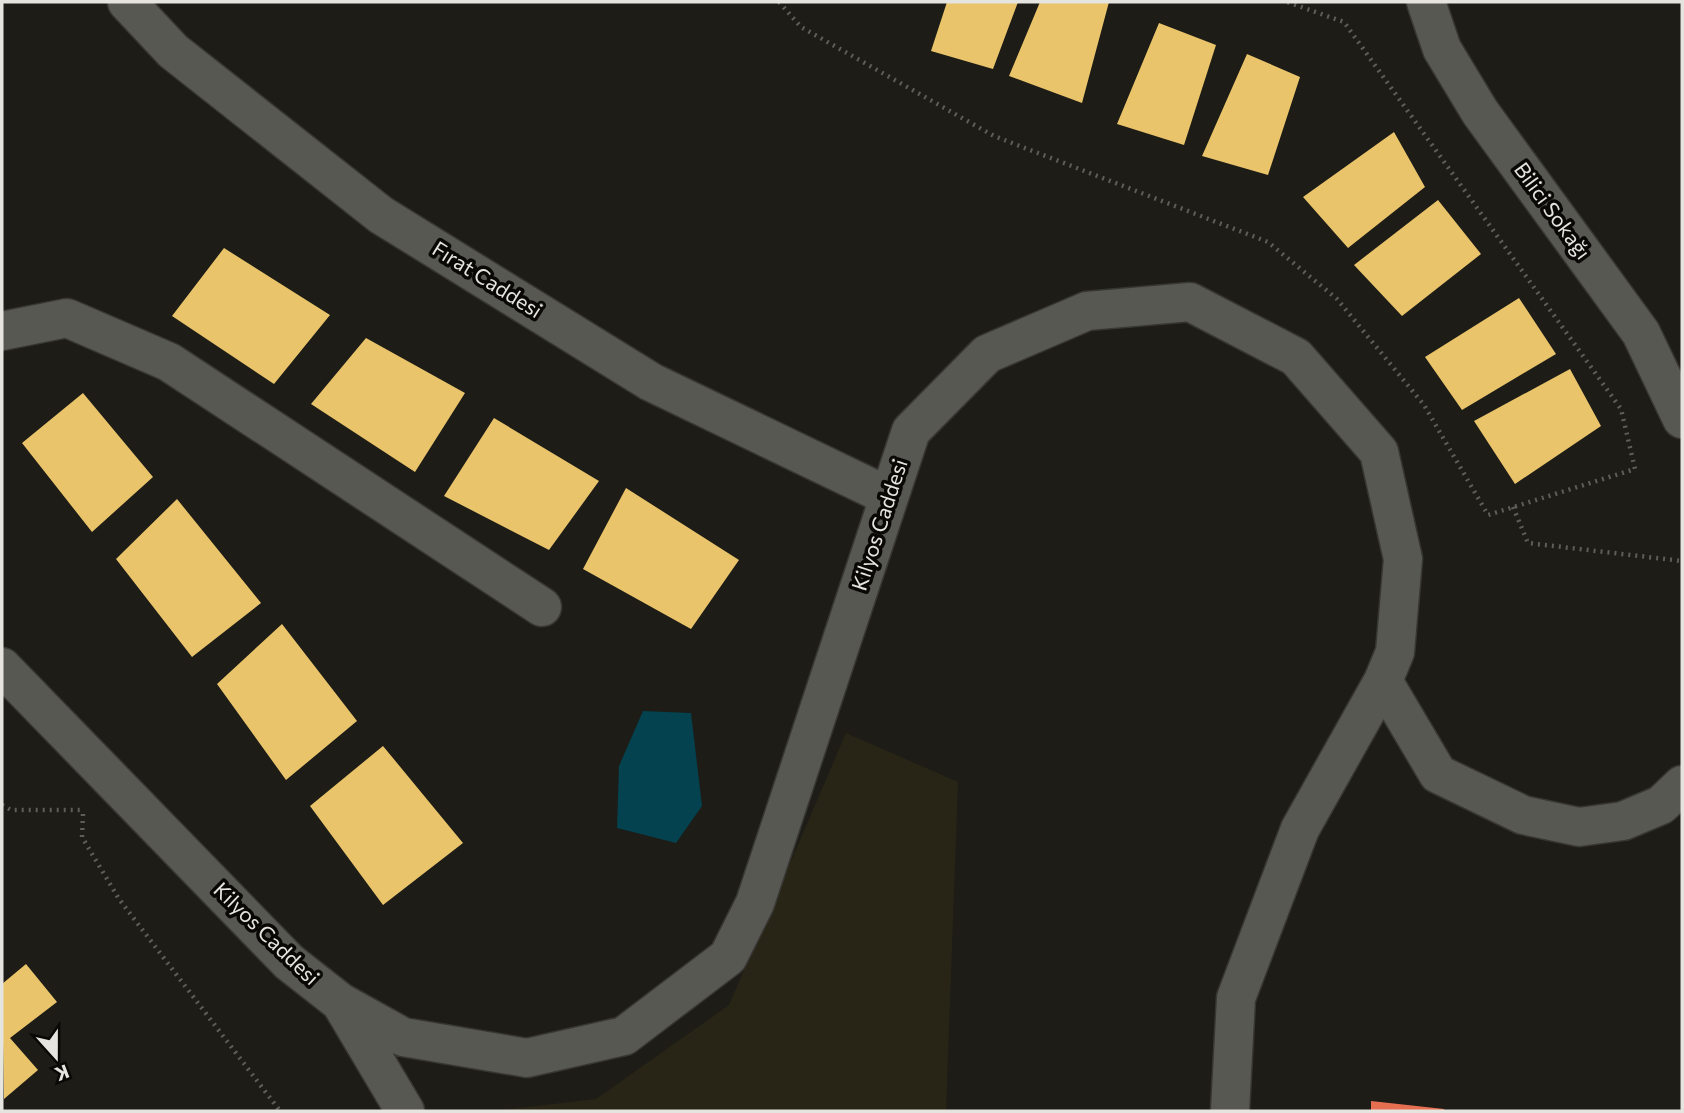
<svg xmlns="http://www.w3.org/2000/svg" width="1684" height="1113" font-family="Commissioner,sans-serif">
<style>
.built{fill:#282517}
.water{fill:#03424e}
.homes{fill:#e9c46a}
.shops{fill:#e76f51}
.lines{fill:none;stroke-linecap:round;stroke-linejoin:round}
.minor-casing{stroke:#373633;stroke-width:41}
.path{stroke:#5e5d58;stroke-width:4.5;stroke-dasharray:2 5;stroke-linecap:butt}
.minor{stroke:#585853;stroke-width:38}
.labels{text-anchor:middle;stroke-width:7;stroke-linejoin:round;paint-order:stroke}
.street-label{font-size:21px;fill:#e6e4de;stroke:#090805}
</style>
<rect width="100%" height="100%" fill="#1d1c17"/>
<path class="built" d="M846,733l112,49 -12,329h-453l103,-12 133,-94z"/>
<path class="water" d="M643,711l48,2 11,93 -26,37 -59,-15 2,-62z"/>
<path class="homes" d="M947,2h71l-25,67 -62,-18z
M1040,2h69l-27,101 -73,-27z
M1159,23l57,22 -32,100 -67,-21z
M1247,54l53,23 -32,98 -66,-19z
M1394,132l31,55 -77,61 -45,-51z
M1438,200l43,54 -79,62 -48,-51z
M224,248l106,67 -56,69 -102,-68z
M1519,298l37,56 -94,56 -37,-53z
M366,338l99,55 -50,79 -104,-68z
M1570,369l31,57 -86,58 -41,-63z
M83,393l70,84 -61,55 -70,-89z
M494,418l105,63 -50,69 -105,-54z
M626,488l113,72 -48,69 -108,-60z
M177,499l84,104 -69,54 -76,-98z
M282,624l75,97 -71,59 -69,-96z
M383,746l80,97 -80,62 -73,-99z
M26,964l31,38 -47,36 28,32 -34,29 -2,-115z"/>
<path class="shops" d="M1371,1101l73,8v2h-73z"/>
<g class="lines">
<g class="minor-casing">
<path id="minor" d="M127,2l46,49 208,164 270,167 237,114
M1426,2l16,47 38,63 161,221 41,86
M2,331l65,-13 102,44 373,245
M2,667l287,295 51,40 63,35 124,21 97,-22 104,-79 27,-54 156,-472 76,-77 100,-43 103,-9 106,55 83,95 24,107 -8,93 -12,29 -83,148 -64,169 -6,113
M1383,681l55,93 85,41 56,12 44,-6 38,-16 21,-20
M342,1005l63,106"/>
</g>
<path class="path" d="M779,2l22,25 193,109 274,106 69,57 87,106 64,110 147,-46 -14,-60 -277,-387 -57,-20
M1513,507l15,36 154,18
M2,805l9,5h69
M83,814l-1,23 37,62 161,212"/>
<use href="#minor" class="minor"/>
</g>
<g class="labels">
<g class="street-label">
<text transform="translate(1552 211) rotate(54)" y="7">Bilici Sokağı</text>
<text transform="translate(487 280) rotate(32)" y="7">Fırat Caddesi</text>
<text transform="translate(880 525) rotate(-72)" y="7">Kilyos Caddesi</text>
<text transform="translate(266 934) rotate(44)" y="7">Kilyos Caddesi</text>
</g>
</g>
<rect width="1684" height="1113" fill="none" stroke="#e6e4de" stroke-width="7"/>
<g transform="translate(56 1057) rotate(159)" stroke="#090805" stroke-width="5" paint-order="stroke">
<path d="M0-5L12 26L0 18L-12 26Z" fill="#e6e4de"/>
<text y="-10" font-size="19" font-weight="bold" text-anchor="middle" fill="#e6e4de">K</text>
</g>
</svg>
